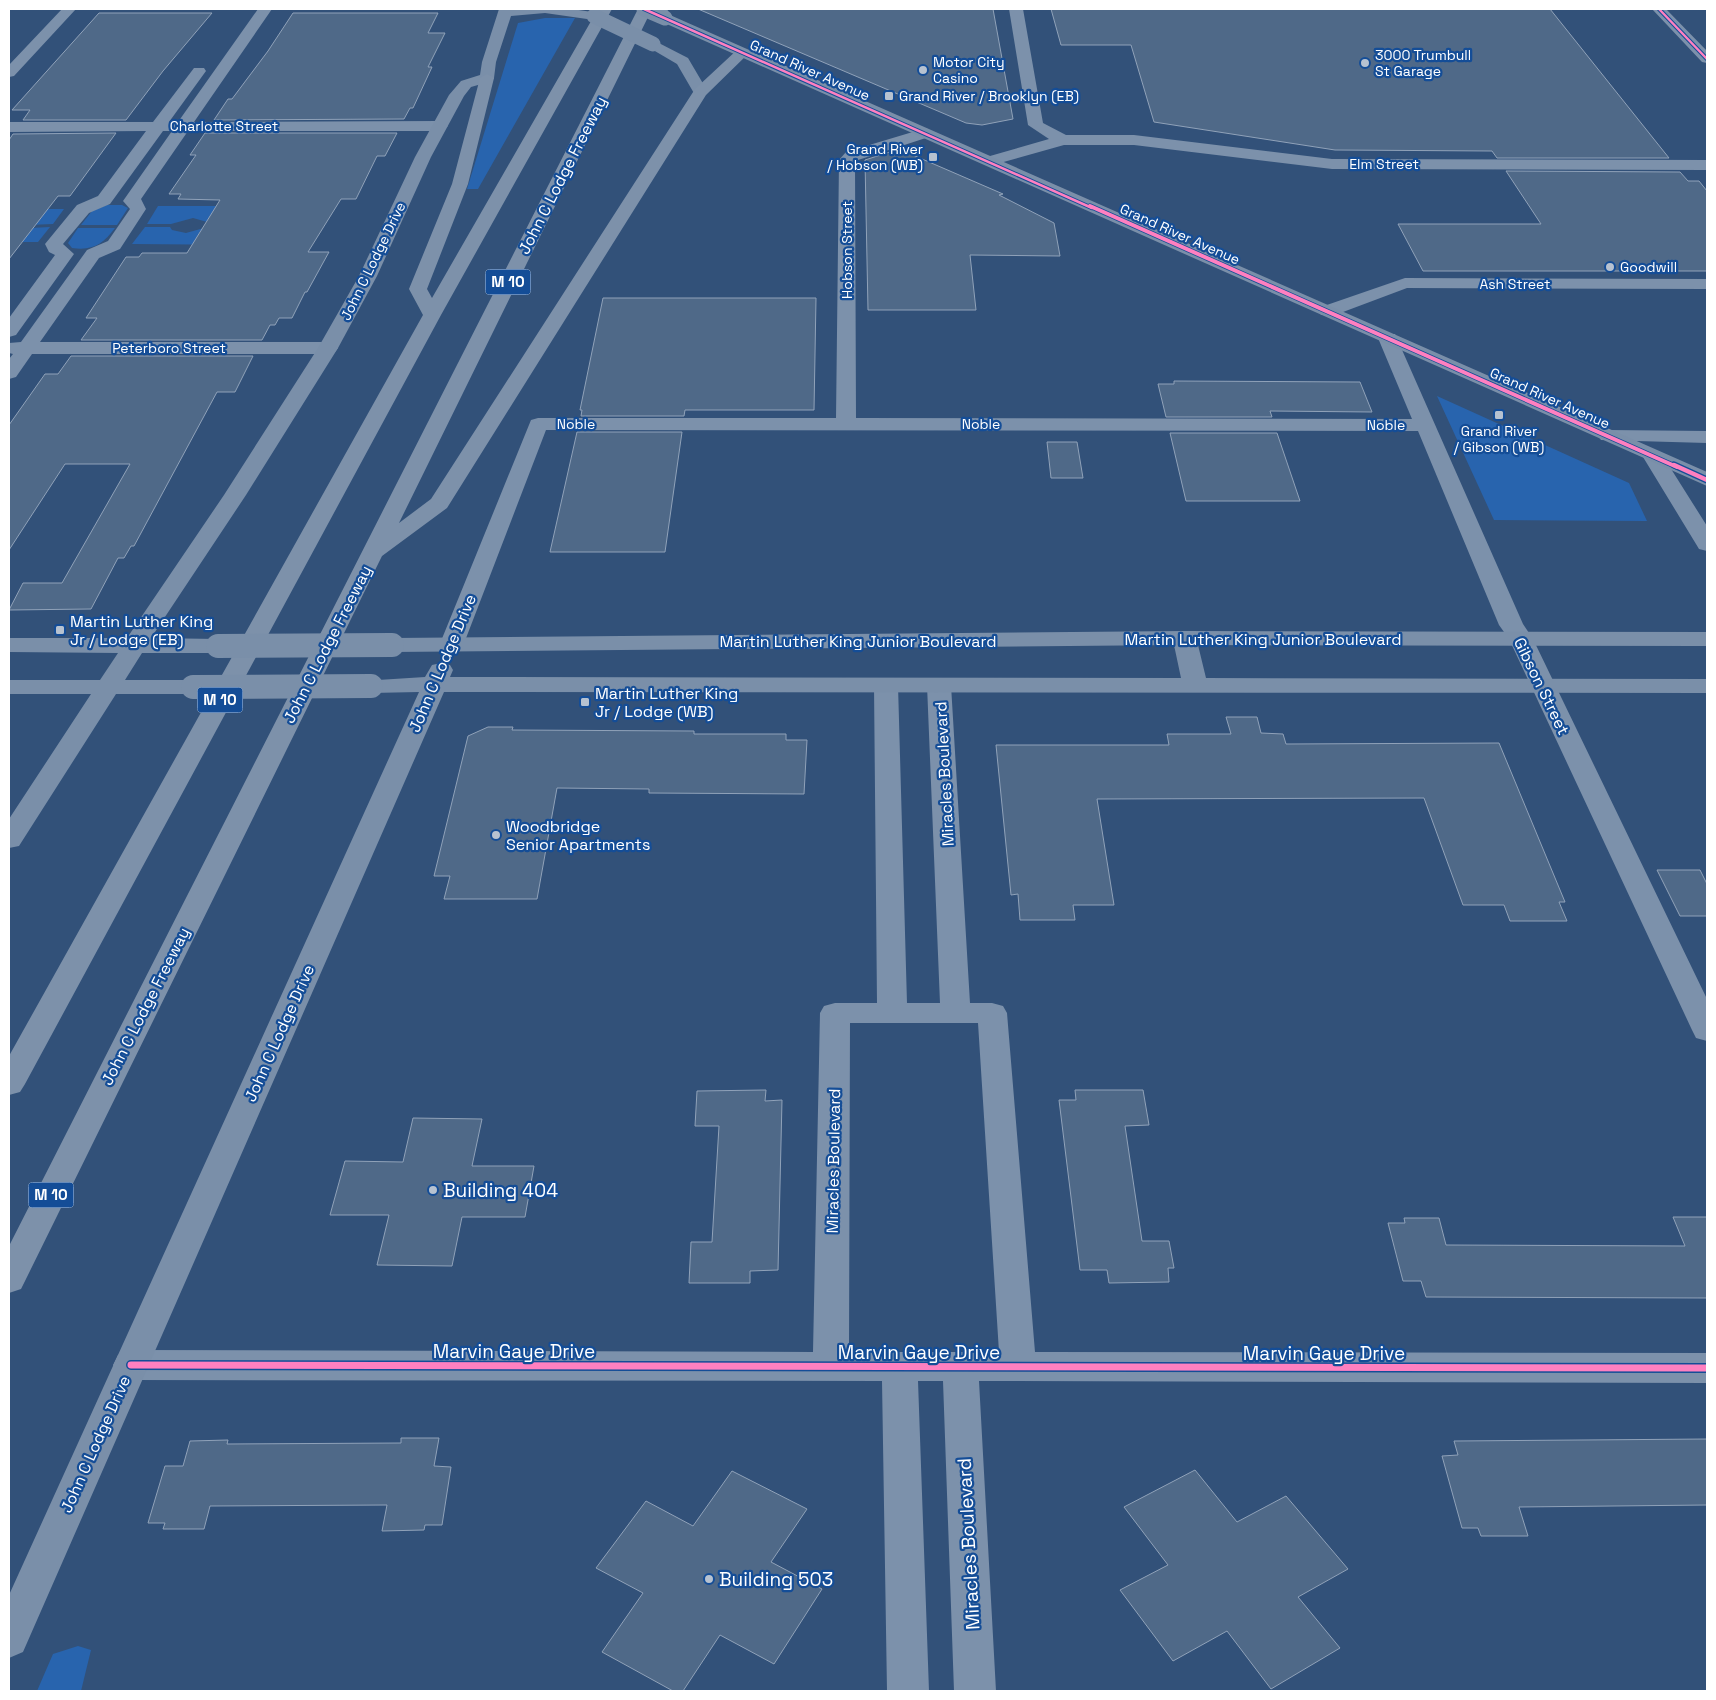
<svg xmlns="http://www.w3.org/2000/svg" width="1716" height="1700" font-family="'Space Grotesk',sans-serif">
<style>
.green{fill:#2864ae}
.building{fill:#4f6988;stroke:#90a2b9}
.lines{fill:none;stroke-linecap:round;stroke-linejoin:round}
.minor{fill:#7c91ab;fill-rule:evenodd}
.major{fill:#7a8fa9;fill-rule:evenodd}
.highway{fill:#7d91aa;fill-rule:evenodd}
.major-bridge-far1{stroke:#7a8fa9;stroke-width:15}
.major-bridge{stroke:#7a8fa9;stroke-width:24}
.cycleway-far3-casing{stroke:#144d97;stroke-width:4.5}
.cycleway-far2-casing{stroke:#144d97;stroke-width:5.5}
.cycleway-far1-casing{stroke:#144d97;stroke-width:7}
.cycleway-casing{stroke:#144d97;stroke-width:10}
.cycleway-far3{stroke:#ff80c0;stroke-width:2.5}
.cycleway-far2{stroke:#ff80c0;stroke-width:4}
.cycleway-far1{stroke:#ff80c0;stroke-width:4.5}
.cycleway{stroke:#ff80c0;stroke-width:7}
.poi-dot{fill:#b7c2d0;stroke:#144d97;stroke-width:2}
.labels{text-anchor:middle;stroke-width:4.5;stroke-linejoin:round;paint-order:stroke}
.far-poi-label{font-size:14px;fill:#fff;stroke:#144d97;text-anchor:start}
.far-street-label{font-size:14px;fill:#fff;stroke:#144d97}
.shield{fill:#144d97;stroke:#b8cae0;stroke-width:1}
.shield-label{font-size:15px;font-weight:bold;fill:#fff}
.street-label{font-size:16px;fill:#fff;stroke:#144d97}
.poi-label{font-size:16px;fill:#fff;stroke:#144d97;text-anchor:start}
.near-poi-label{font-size:19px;fill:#fff;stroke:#144d97;text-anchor:start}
.near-street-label{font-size:19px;fill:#fff;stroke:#144d97}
</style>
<rect width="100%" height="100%" fill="#325179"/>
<path class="green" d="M545,18h30l-97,171h-11l51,-166z
M107,205h15l6,3 -11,17h-36l11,-14z
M158,206h82l-33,16 -14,-4 -22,6h-24z
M9,209h55l-11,15 -25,1 -19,6z
M50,227l-12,15h-29v-9l22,-5z
M145,227h25l2,3 14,3 18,-5 67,17 -139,-1z
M78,228h37c-12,16 -22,23 -43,20l-4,-5z
M1437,396l192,87 18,38 -153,-1z
M78,1646l13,4 -10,41h-44l16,-37z"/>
<path class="building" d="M698,9h295l20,110 -31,6 -16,-2z
M1051,9h499l119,149h-172l-5,-7 -157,-1 -181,-28 -23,-77h-70z
M99,13h113l-49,58 -37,49h-103l7,-10h-18z
M293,13h145l-10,20h17l-17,34h4l-19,41h-3l-6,11 -190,1 14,-21h4l36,-48z
M116,133l-46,63h-12l-49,63v-119l4,-6z
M205,133h192l-12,23h-8l-21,43h-15l-33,53h21l-22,40h-2l-13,26h-13l-4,7h-5l-8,15h-181l16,-22h-11l40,-61h13l3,-4h45l33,-53 -42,-1 3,-5h-12l27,-39h-6z
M899,149l104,45 -4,1 55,28 6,33 -90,-1 6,55h-108l-3,-150z
M1506,171l174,1 8,9h11l8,10v80h-284l-25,-47h143z
M603,298h213l-2,112h-129l-1,6h-103l1,-6h-2z
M71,356h182l-18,36h-18l-83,154h-3l-7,12h-6l-27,51 -82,1 14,-27h39l68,-119h-65l-56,86v-125l36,-51h13z
M1174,381l186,1 12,30 -102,-1 2,6h-106l-8,-33h16z
M577,432h105l-17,120h-115z
M1170,433h107l23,68h-114z
M1047,442h30l6,36h-32z
M1226,717h31l4,16 22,1 3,10 213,-1 66,159h-6l8,19h-57l-6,-16h-41l-39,-107 -327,1 17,106h-41l2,15h-55l-2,-26 -7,1 -15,-150h173l-2,-11h64z
M488,727h25l-1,3 182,1v3h92v6h21l-3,54 -155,-1v-4l-92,-1 -20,111h-93l6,-23h-16l34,-140z
M1657,870h43l7,14v32h-27z
M766,1090l-1,11 17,-1 -4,170 -28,1v12h-61l2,-41h21l7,-116h-24l2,-35z
M1075,1090h68l6,35 -24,1 17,115h27l5,27h-6l1,14 -60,1 -2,-13h-27l-21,-170h17z
M413,1118l69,1 -10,47h62l-9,51h-63l-10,49 -75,-1 12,-50h-59l15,-54 58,1z
M1673,1217h34v81l-281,-1 -5,-16h-18l-15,-58h17l-1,-5h35l7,27 239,1z
M401,1438h38l-5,28 17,1 -9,58h-17l-1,5 -42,1 5,-26 -177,1 -6,23h-41l2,-6h-17l17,-57h18l7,-25 38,-1 -1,4 174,-1z
M1707,1439v66l-188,2 9,29h-47l-3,-8h-16l-20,-72 16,-1 -4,-14z
M1195,1470l42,52 49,-26 62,73 -50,28 42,51 -69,41 -44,-58 -54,30 -53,-71 48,-25 -44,-58z
M732,1471l75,38 -36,53 51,27 -48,75 -54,-29 -37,56h-10l-71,-39 41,-59 -47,-25 50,-67 47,25z"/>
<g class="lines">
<path class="minor" d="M62,9h14l-62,67 -5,1v-12z
M258,9h14l-78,113 246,-1 8,5 -8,5h-252l-47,68 5,10 -26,40 -21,9 -59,84h288l7,2 3,4 -3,4 -7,2h-296l-16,23 -7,2v-20l4,-5 -4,-1v-10l12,-1 66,-92 21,-9 22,-32 -7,-8 49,-70h-9l-53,73 -21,9 -26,31 11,10 -58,81 -7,2v-19l46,-63 -6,-3 -4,-8 32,-39 21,-9 48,-65 -137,1v-10h144l41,-54h10l2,3 -37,51h9z
M1009,9h14l20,114 23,12h68l198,24 375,1v10l-375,-1 -198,-24h-70l-75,21 -8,-5 2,-3 66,-19 -21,-14z
M1652,9h14l41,42v12l-5,-1z
M926,128l8,5 -2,3 -77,25 1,257 556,1 -34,-81 3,-4h14l128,290 10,15 174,360v42l-11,-3 -4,-8 -183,-391 -10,-14 -81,-194 -872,-1 -83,216 -3,5 -9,2 -9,-2 -3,-5 92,-226 7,-2h298l3,-258 7,-8z
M1405,278l302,1v10l-300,-1 -72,27h-14l-2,-4 2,-4z
M1608,430l99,1v12l-106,-3 -3,-4 3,-4z
M1654,451l7,2 46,73v25l-8,-2 -3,-5 -53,-87 4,-4z
M886,678l9,2 3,5 9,318h33l-13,-318 3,-5 9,-2 9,2 3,5 19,318h22l11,3 4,7 28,339 672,1v30l-728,-2 17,310h-42l-11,-310h-25l11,310h-42l-5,-310 -751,-1 -13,-5 -5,-10 5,-10 13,-5 682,2 7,-339 4,-7 11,-3h42l-3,-318 3,-5zM850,1023h128l21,329h-150z"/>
<path class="major" d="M499,9h73l27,4 2,3 -7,4 -49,-7 -34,3 -15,46 -2,16 -2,3 -21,6 -7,9 -33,61 -54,119 -39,72 -92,147 -95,143 67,1 9,2 3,5 -3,5 -9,2h-76l-17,27h68l9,2 3,5 -3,5 -9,2h-77l-97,152 -10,2v-29l82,-125h-82v-14h91l18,-27 -109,-1v-14h118l97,-143 94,-147 41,-72 56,-119 34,-62 12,-14 19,-6 2,-13z
M653,9h14l3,6 1037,457v14l-1047,-465z
M653,40l35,18 20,34 -3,3h-10l-18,-31 -29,-17 -2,-3 2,-3z
M1184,631l523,1v14l-509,-1 8,33 501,1v14l-1263,-1 -421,960 -14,6v-63l410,-903 -48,1 -9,-2 -3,-5 3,-5 63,-4 7,-12 9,-2 9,2 3,5 -3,7 731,1 -7,-33 -782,7 -9,-2 -3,-5 3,-5 9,-2z"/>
<path class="highway" d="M598,9h14l-171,306 -416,769 -5,8 -11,3v-39l414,-741 -14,-26 43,-105 28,-106 7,-4 7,4 -26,106 -41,105 5,9z
M638,9h14l-253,514 32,-24 264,-410 43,-40 5,-1 7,4 -44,43 -259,413 -65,48 -356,723 -5,10 -12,4v-47z"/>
<path class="major-bridge-far1" d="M644,9l21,9
M594,16l59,28"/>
<path class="major-bridge" d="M218,646l174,-1
M193,687l178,-1"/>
<g class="cycleway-far3-casing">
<path id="cycleway-far3" d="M644,9l448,199
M1659,9l48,50"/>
</g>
<g class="cycleway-far2-casing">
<path id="cycleway-far2" d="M1090,206l587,261"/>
</g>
<g class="cycleway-far1-casing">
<path id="cycleway-far1" d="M1674,465l33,15"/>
</g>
<g class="cycleway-casing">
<path id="cycleway" d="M131,1365l1576,3"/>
</g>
<use href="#cycleway-far3" class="cycleway-far3"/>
<use href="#cycleway-far2" class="cycleway-far2"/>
<use href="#cycleway-far1" class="cycleway-far1"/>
<use href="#cycleway" class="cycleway"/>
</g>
<g class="poi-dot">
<circle cx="1365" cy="63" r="5"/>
<circle cx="923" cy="70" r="5"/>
<rect x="884" y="91" width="10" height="10" rx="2.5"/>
<rect x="928" y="152" width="10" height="10" rx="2.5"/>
<circle cx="1610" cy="267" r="5"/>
<rect x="1494" y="410" width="10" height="10" rx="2.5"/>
<rect x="55" y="625" width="10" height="10" rx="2.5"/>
<rect x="580" y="697" width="10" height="10" rx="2.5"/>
<circle cx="496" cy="835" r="5"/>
<circle cx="433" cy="1190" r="5"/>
<circle cx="709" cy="1579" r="5"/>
</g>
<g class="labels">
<g class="far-poi-label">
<text x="1375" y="60">3000 Trumbull<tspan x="1375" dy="16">St Garage</tspan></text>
<text x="933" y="67">Motor City<tspan x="933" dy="16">Casino</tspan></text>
<text x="899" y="101">Grand River / Brooklyn (EB)</text>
<text x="923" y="154" text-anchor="end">Grand River<tspan x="923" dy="16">/ Hobson (WB)</tspan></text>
<text x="1620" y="272">Goodwill</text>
<text x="1499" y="436" text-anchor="middle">Grand River<tspan x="1499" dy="16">/ Gibson (WB)</tspan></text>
</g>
<g class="far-street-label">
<text transform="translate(810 70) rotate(24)" y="5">Grand River Avenue</text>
<text x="224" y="131">Charlotte Street</text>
<text x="1384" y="169">Elm Street</text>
<text transform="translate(1180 234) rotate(24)" y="5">Grand River Avenue</text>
<text transform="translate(847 250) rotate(-90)" y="5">Hobson Street</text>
<text transform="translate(373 261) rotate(-64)" y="5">John C Lodge Drive</text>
<text x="1515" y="289">Ash Street</text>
<text x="169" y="353">Peterboro Street</text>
<text transform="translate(1550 398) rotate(24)" y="5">Grand River Avenue</text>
<text x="576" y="429">Noble</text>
<text x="981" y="429">Noble</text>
<text x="1386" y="430">Noble</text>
</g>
<g class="shield">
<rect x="485.5" y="269.5" width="45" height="25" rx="4"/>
<rect x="197.5" y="687.5" width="45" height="25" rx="4"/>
<rect x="28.5" y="1182.5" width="45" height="25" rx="4"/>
</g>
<g class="shield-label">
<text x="508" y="287">M 10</text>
<text x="220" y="705">M 10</text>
<text x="51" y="1200">M 10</text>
</g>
<g class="street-label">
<text transform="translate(562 175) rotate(-63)" y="6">John C Lodge Freeway</text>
<text x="1263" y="645">Martin Luther King Junior Boulevard</text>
<text x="858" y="647">Martin Luther King Junior Boulevard</text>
<text transform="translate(327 644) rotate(-63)" y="6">John C Lodge Freeway</text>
<text transform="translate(442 663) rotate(-67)" y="6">John C Lodge Drive</text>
<text transform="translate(1542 686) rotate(64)" y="6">Gibson Street</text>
<text transform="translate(944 774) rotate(-93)" y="6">Miracles Boulevard</text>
<text transform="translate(145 1006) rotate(-63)" y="6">John C Lodge Freeway</text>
<text transform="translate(279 1033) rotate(-66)" y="6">John C Lodge Drive</text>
<text transform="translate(833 1161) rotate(-89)" y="6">Miracles Boulevard</text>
<text transform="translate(95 1444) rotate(-66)" y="6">John C Lodge Drive</text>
</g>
<g class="poi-label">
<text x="70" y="627">Martin Luther King<tspan x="70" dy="18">Jr / Lodge (EB)</tspan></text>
<text x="595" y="699">Martin Luther King<tspan x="595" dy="18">Jr / Lodge (WB)</tspan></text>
<text x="506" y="832">Woodbridge<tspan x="506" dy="18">Senior Apartments</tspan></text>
</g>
<g class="near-poi-label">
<text x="443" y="1197">Building 404</text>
<text x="719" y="1586">Building 503</text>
</g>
<g class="near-street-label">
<text x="514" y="1358">Marvin Gaye Drive</text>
<text x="919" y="1359">Marvin Gaye Drive</text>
<text x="1324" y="1360">Marvin Gaye Drive</text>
<text transform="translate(968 1544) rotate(-93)" y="7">Miracles Boulevard</text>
</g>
</g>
<rect width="1716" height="1700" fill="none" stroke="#ffffff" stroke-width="20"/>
</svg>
